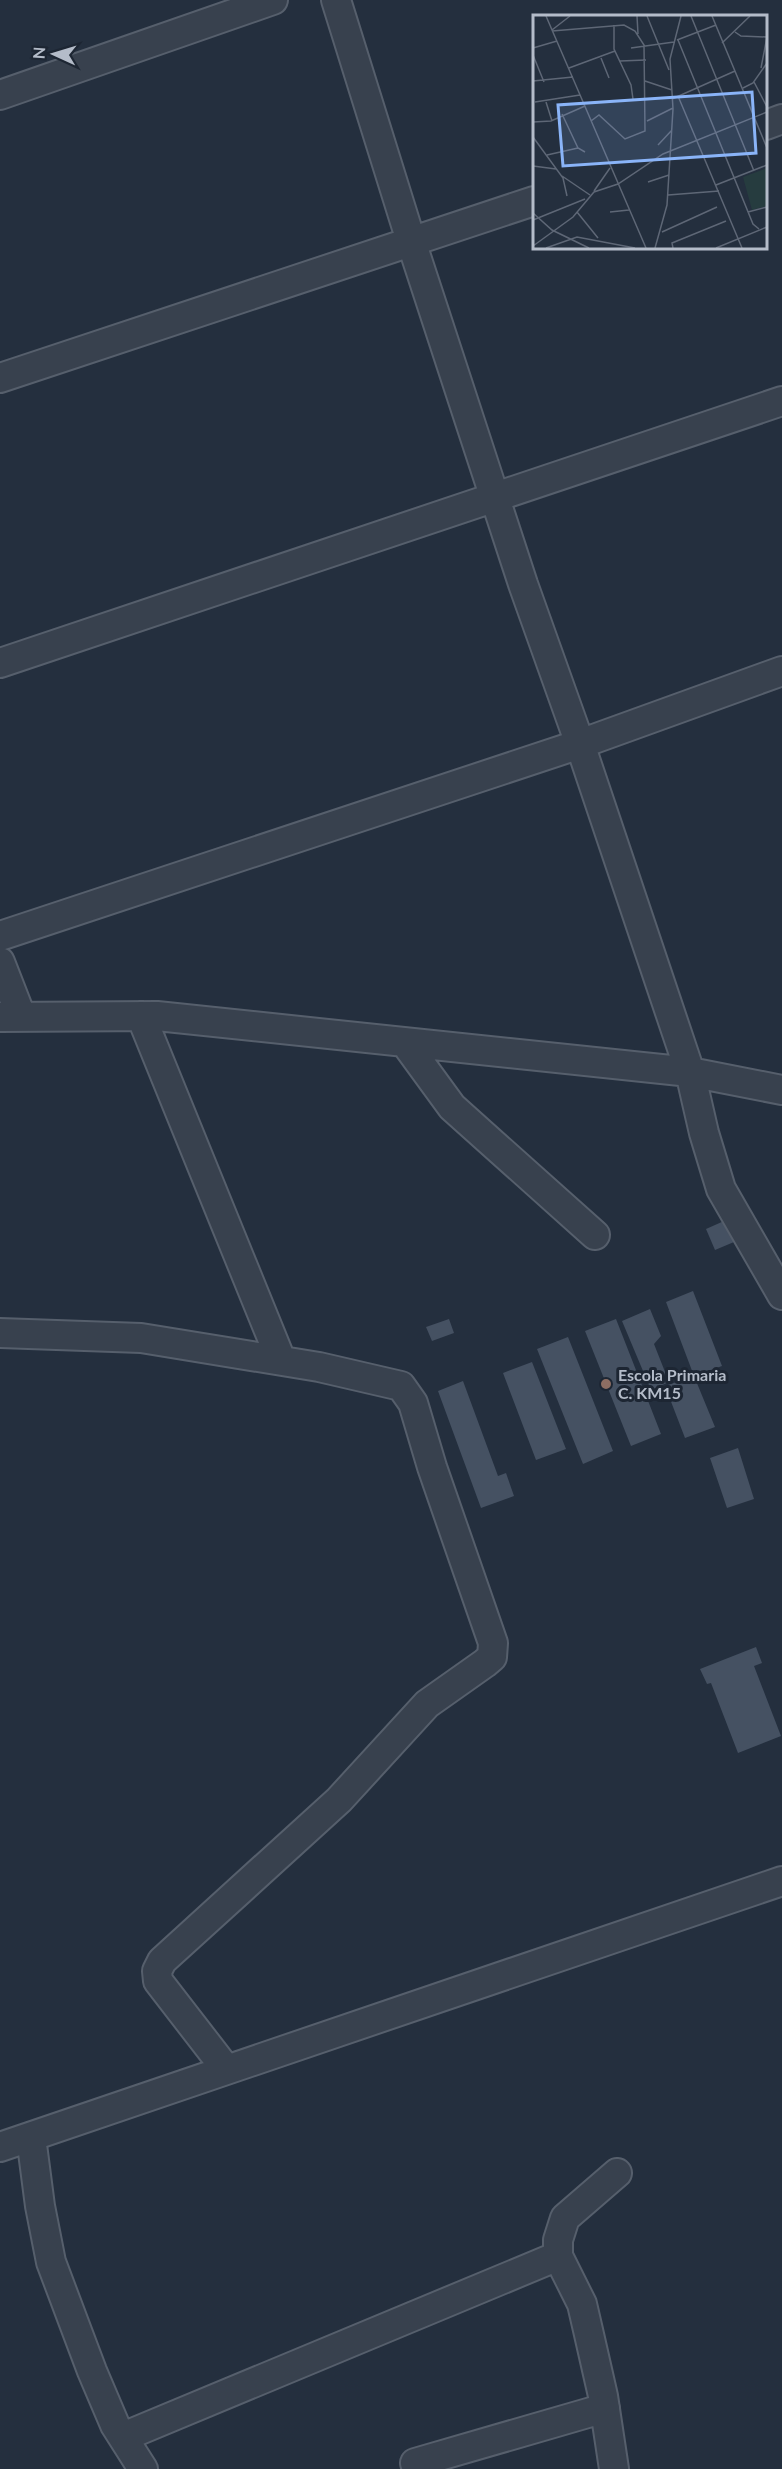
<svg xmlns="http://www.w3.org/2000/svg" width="782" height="2469" font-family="Lato,sans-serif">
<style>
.building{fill:#455162}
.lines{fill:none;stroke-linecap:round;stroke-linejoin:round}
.minor-casing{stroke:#565f6c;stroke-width:32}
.minor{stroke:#38414e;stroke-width:28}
.education-dot{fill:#8d6e63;stroke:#1d2633;stroke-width:2}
.labels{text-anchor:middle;stroke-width:6;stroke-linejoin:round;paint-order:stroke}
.poi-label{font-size:16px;font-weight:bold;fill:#b4bcc9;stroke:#1d2633;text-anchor:start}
.inset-road{fill:none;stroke:#5e6776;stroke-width:1.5}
.view{fill:#8ab4f8;fill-opacity:0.15;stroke:#8ab4f8;stroke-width:3}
.inset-edge{fill:none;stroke:#b4bcc9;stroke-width:3}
</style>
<rect width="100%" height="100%" fill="#242f3e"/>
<path class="building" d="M724,1221l10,21 -19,8 -9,-21z
M693,1291l29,75 -28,10 -28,-74z
M650,1309l11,27 -7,8 15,38 -18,8 -29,-69z
M449,1319l5,14 -22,8 -6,-14z
M616,1319l45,115 -30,12 -46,-115z
M568,1337l45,114 -30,13 -46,-115z
M532,1362l34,87 -30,11 -33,-87z
M694,1376l21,51 -30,11 -20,-52z
M463,1381l35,95 8,-3 8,23 -33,12 -43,-117z
M738,1448l16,51 -27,9 -17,-50z
M756,1647l6,16 -8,3 27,70 -43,17 -27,-70 -4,1 -7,-15z"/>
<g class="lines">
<g class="minor-casing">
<path id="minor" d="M336,0l75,241 112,343 57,160 110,328 14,61 17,56 61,106
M0,95l273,-95
M766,125l16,-6
M0,378l534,-177
M0,663l782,-262
M0,936l580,-192 202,-73
M0,962l21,54
M141,1016l140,344
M0,1017l157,-1 533,56 92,18
M406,1044l46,63 143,128
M0,1333l141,5 178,29 82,19 12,17 19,64 61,176 -1,14 -7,6 -58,41 -88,96 -177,161 -5,10 1,10 68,88
M31,2137l9,69 11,56 41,109 23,54 28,44
M0,2147l782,-266
M123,2437l435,-181
M415,2463l190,-55
M614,2469l-11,-73 -15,-66 -6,-26 -24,-48v-16l7,-22 52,-45"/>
</g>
<use href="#minor" class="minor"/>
</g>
<circle class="education-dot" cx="606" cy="1384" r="6"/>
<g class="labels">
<g class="poi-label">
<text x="618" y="1381">Escola Primaria<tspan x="618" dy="18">C. KM15</tspan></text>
</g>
</g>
<g transform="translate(533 15)">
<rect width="234" height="234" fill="#242f3e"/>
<path d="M234,153v38l-15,4 -9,-33z" fill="#263c3f"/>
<path class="inset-road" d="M13,1l100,232M104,1l1,18M114,1l22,54M158,1l63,155M179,1l55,132M81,10v24l17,36 2,14M19,15l18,-14M19,16l72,-6 11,6 9,14 1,86 -20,8 -26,-24 -8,6M202,17l6,4 26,1M144,25l39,-15M145,25l75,184 6,5M189,28l28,-27M0,33l24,-7M98,33l43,-6M0,40l11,27M68,43l8,20M87,46l26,-1M36,53l46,-17M228,53l6,-31M0,66l40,-4M112,66l27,9M221,67l13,25M210,73l10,-5 14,-20M0,76v21M145,81l64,152M139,84l63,-28M2,87l45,-7M13,87l6,19M29,99l16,34 7,4M114,106l26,-13M0,107l18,-1 34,-15M0,122l30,41 4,18M125,130l14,-15M14,140l31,-7M0,151l23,3M29,161l28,19M115,167l21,-7M183,170l51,-20M61,176l16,-23M135,180l51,-4M44,197l21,26M77,197l19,-2M215,197l19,-5M0,198l19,17 37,18M0,205l52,-21M129,217l55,-25M0,231l40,-29 21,-25 24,-8 45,-30 104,-42M13,233l31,-11 58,11M122,233l12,-43 6,-96 -3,-50 11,-43M140,233l-1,-5 54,-22M183,233l51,-21"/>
<path class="view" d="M219,77l4,61 -193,13 -5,-61z"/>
<rect width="234" height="234" class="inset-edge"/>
</g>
<g transform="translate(54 54) rotate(274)" stroke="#1d2633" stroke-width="4.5" paint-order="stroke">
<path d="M0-4.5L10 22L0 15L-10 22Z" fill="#b4bcc9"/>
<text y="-9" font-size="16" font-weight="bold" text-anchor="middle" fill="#b4bcc9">N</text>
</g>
</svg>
